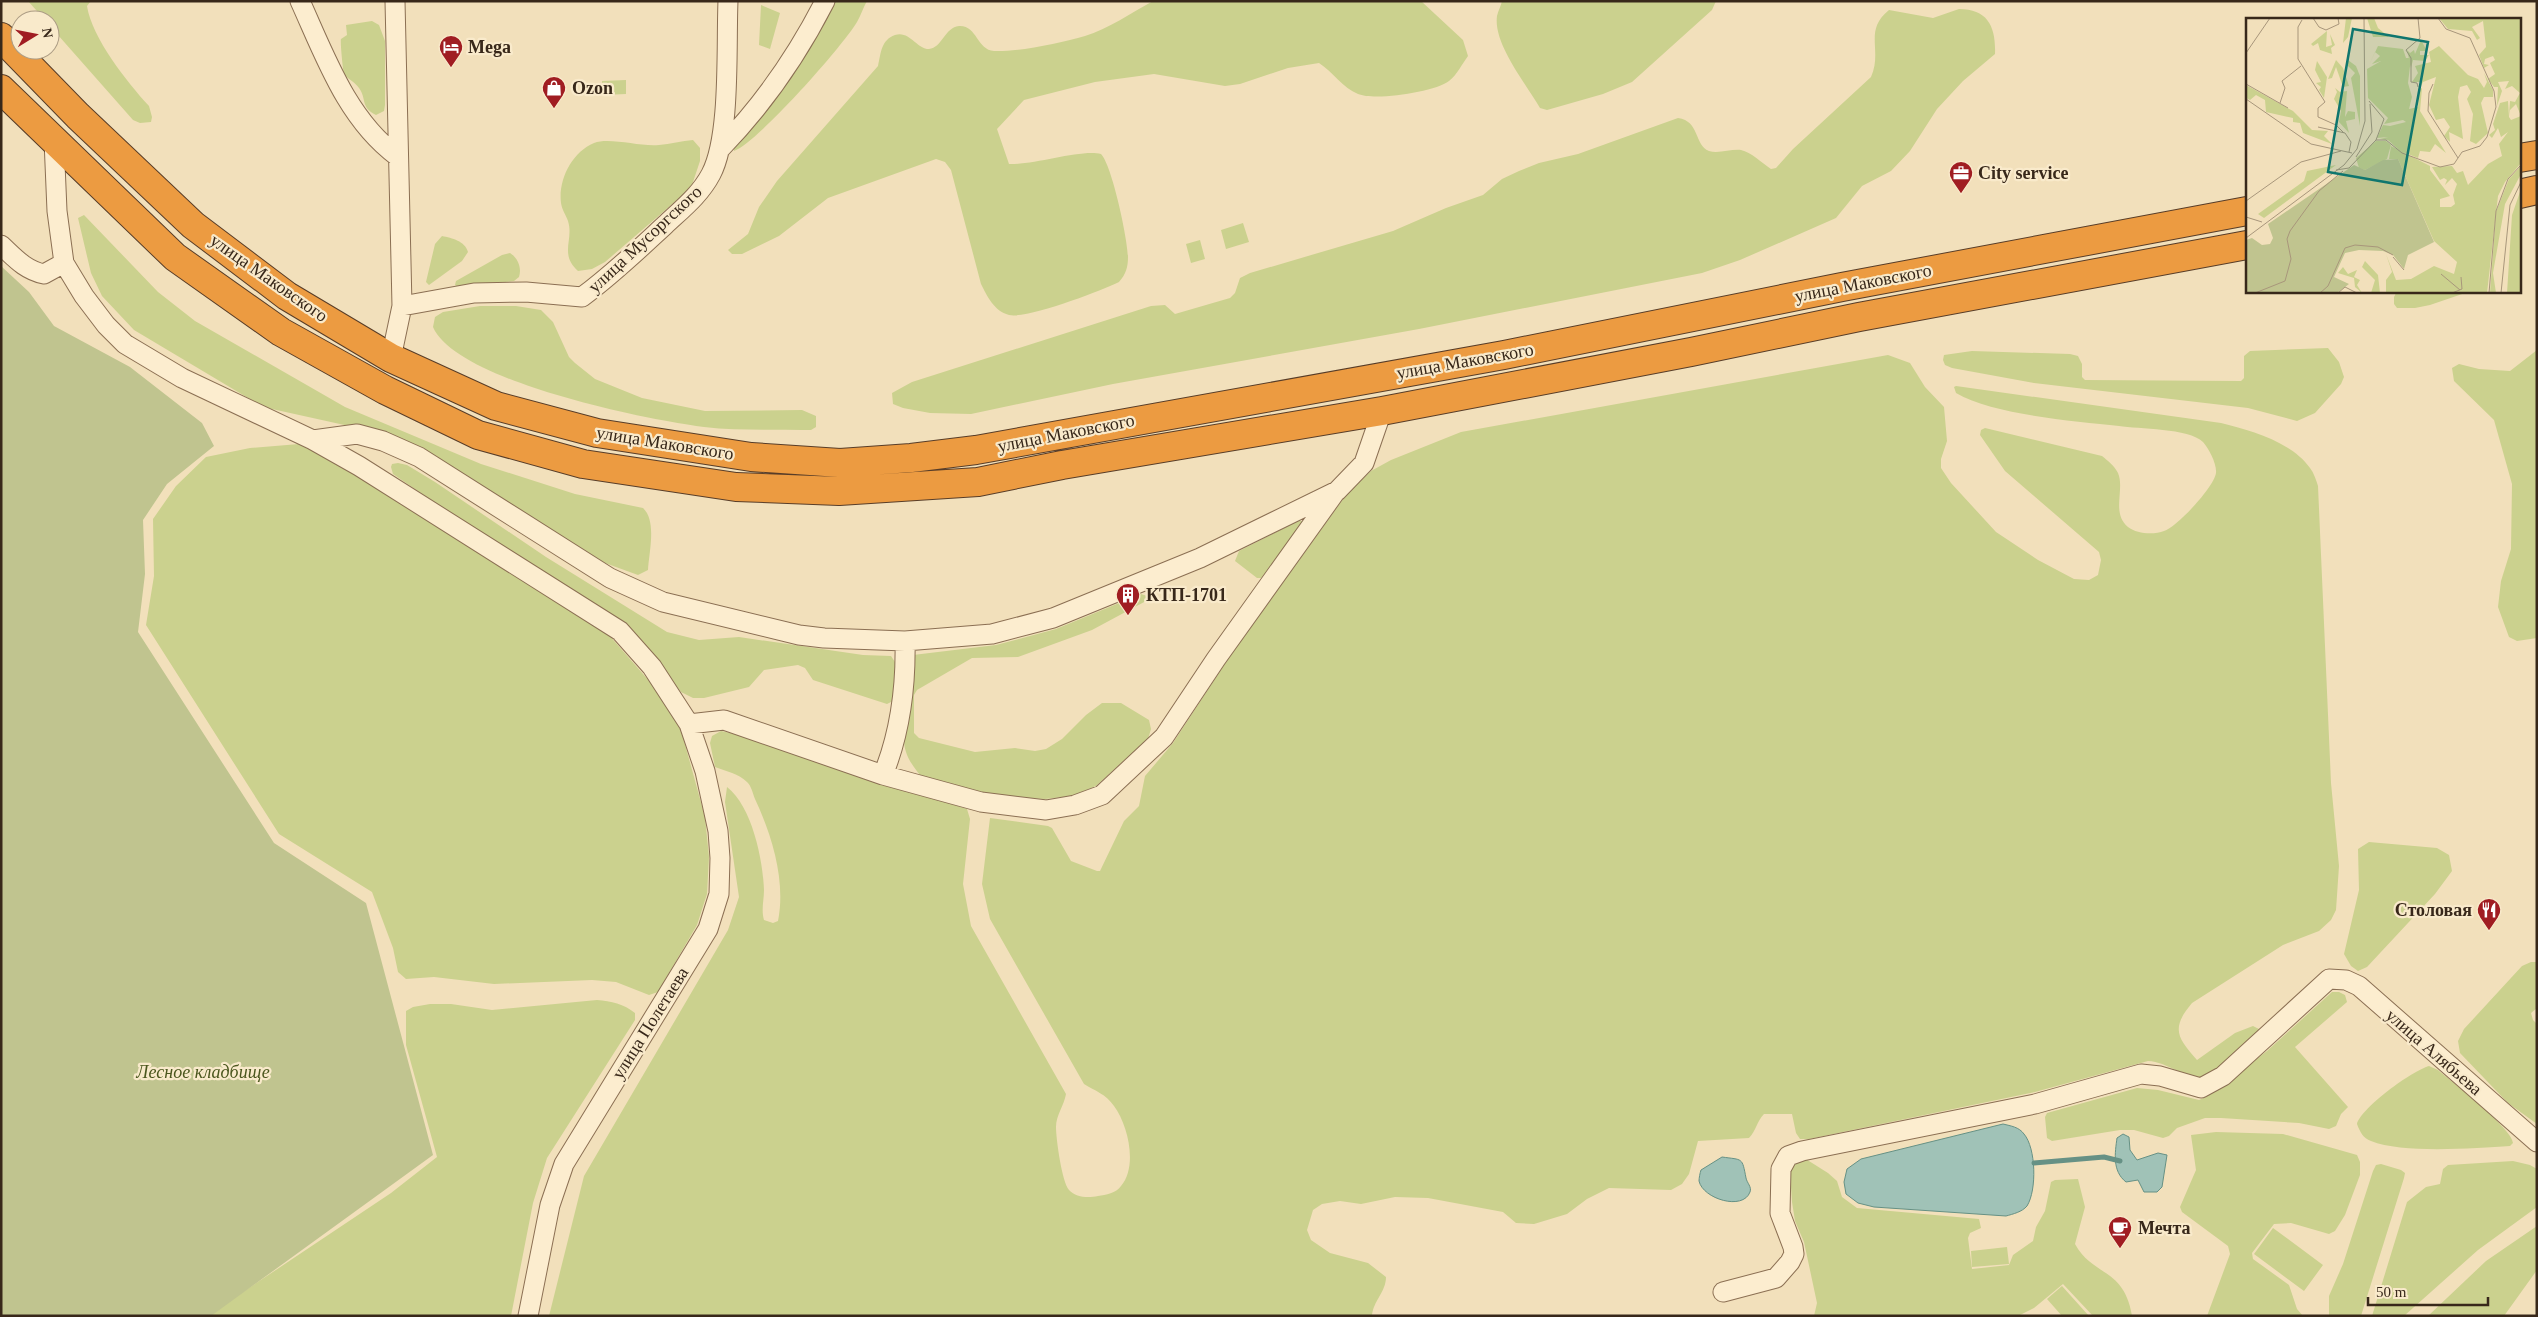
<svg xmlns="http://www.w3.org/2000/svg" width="2538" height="1317" font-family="Georgia,serif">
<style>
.green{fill:#cbd18e}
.cemetery{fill:#c0c48f}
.water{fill:#a0c2b7;stroke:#669185}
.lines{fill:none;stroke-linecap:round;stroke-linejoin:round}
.stream{stroke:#669185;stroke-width:5}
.minor-casing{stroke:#8b6f53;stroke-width:21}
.highway-casing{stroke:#583d28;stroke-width:30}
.minor{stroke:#fcedcf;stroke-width:19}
.highway{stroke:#ec9b41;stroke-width:28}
.labels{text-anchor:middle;stroke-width:4.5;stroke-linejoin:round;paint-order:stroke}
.poi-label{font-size:18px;font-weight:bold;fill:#38281a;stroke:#f9eacb;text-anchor:start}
.street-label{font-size:18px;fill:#38281a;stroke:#f9eacb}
.park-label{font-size:18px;font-style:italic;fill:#4b571e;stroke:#f9eacb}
.inset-road{fill:none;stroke:#a8967b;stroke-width:1}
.view{fill:#0f766e;fill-opacity:0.15;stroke:#0f766e;stroke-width:2.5}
.inset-edge{fill:none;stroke:#38281a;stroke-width:2.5}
</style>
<rect width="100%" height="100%" fill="#f2e0bb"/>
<path class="green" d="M28,1h63l-4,5c5,32 40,76 62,100l3,11 -1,5 -11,1 -7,-3 -83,-94v-6h-5z
M833,1h34c-4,7 -6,14 -10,21 -14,24 -100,121 -123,129v-13z
M1153,1h268l42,39 5,16c-6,8 -11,19 -19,25 -14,11 -74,20 -91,13 -15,-6 -25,-22 -39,-31l-31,5 -48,16 -15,2 -71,-12 -59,8 -71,18 -27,29 12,35c26,1 72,-15 92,-10 11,11 27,86 27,103 0,10 -2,17 -9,25 -19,9 -91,37 -110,33 -15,-4 -22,-19 -28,-31l-30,-114 -6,-8 -9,-3 -108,39 -49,38 -37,18h-10l-4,-4 20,-16 11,-27 18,-26 101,-115c3,-13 3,-26 17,-31 14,-5 22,14 34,14 13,-1 16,-22 30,-23 18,-1 18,24 35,25 25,1 67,-8 91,-15 23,-7 46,-23 68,-35z
M1502,1h214l-4,9 -80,72 -29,12 -56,16 -7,-2c-13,-23 -47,-64 -43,-92 1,-5 4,-10 5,-15z
M761,5l19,8 -10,36 -11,-4z
M1959,9c29,0 37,18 36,45l-32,27 -26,28 -27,42 -19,20 -29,15 -26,32 -96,42 -38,13 -283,56 -306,55 -142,30 -41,-1 -27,-5 -10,-4 -1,-11 20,-11 239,-76 14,-1 10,9 55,-16 5,-5 5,-15 10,-5 143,-42 53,-23 37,-13 19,-16 17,-8 20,-8 39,-9 100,-36c22,3 16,27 31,33 9,3 22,-2 32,-1 10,2 21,13 30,19l5,-1 17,-19 78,-72c12,-27 -8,-46 18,-67l44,8z
M372,21l7,4 6,16v64l-1,6 -8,4c-16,-8 -9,-16 -17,-27 -4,-6 -10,-8 -15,-14 -1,-3 -4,-33 -3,-35l6,-4 -1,-10z
M626,80v14l-23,1 -1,-14z
M693,140l7,8v13l-9,27 -86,74 -13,7 -14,2c-19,-17 -4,-31 -10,-50 -2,-6 -6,-11 -7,-18 -3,-23 11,-51 33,-60 16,-6 46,4 65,2 11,-1 23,-4 34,-5z
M84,215l74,77 37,29 150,86 136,57 94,30 68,14c14,13 6,44 5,62l-10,5 -33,-12 -179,-111 -59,-22 -104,-23 -129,-77 -32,-34 -11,-23 -13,-55z
M1243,223l6,19 -23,7 -5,-19z
M442,236c10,2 23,5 26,16l-6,9 -33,24 -3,-3 9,-38z
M1200,240l5,19 -14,4 -5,-19z
M510,253c8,5 12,15 9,24l-5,4 -56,6 -3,-2 1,-4 46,-26z
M2397,291h74l-41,14 -15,3h-18l-3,-4v-7z
M480,306h36l25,4 12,12 16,35 6,6 20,16 47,19 63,13 97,-1 14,6v11l-5,3h-9c-32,-1 -66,1 -98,-3 -58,-7 -248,-46 -271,-100l2,-10 8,-5z
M2328,348l11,14 5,15 -3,7 -26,29 -18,8 -49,-13 -214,-25 -82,-15 -7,-3 -2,-5 1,-5 28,-4 98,3 8,2 4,8v13l3,3 156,1 3,-3v-22l6,-5z
M2537,350v288l-20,3 -8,-4 -11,-30 3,-26 10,-32 1,-65 -18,-64 -40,-39 -2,-13 7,-4 20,5 31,2z
M1888,355l22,8 15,24 19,20 3,34 -6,18v9l10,15 45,49 42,28 36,19 15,1 9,-5 3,-15 -2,-8 -94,-81 -25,-36 1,-5 4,-2 117,28c6,5 12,9 16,17 7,16 -7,40 10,54 9,7 26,8 36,4 13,-4 50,-44 52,-58 1,-9 -7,-24 -13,-31 -14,-14 -65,-13 -84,-16 -46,-5 -125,-11 -163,-33l-2,-6 2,-1 265,37c29,7 71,19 89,45 4,5 6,12 8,18l13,297 8,83 -3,44 -5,10 -12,11 -36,14 -91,58c-22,26 -14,35 5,57l38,-27 18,-7 6,3v4l-51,45c-21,3 -39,-16 -60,-17l-113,31 -226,47h-9l-4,-6 -4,-19h-28c-7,7 -8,17 -15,24l-51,3 -9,33 -7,10 -11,6 -62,-2 -22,11 -20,15 -33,10 -18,-1 -13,-11 -75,-14 -33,-1 -34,7 -21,-3 -18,3 -9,6 -6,20 4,10 19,13 38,10 18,14c0,15 -13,24 -14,39h-823l35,-140 144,-246 11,-33 -14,-95 2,-15c25,19 36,73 37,103 0,10 -3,20 0,30l9,3 5,-2c8,-40 -6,-86 -23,-122 -2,-5 -4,-14 -8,-17 -8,-8 -21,-11 -32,-15l-5,-24 2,-7 9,-5 14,3 232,75 3,10 -7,65 8,42 95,168c-2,12 -10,21 -10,33 0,12 6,55 13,63 7,8 20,8 29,6 8,-1 18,-3 23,-10 17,-20 7,-61 -7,-80 -8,-12 -19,-15 -30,-22l-94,-165 -8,-35 8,-66 58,8 4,2 19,33 26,10h3l24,-50 15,-15 6,-30 28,-33 53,-81 120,-167 25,-24 20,-11 70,-28z
M311,443l298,192 41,47 30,44 25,91 4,40 -2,37 -10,31 -39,67 -9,3 -33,-13 -24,-2 -98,4 -60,-7 -28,2 -8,-7 -5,-24 -21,-56 -93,-58 -133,-209 8,-49 -1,-57 23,-33 30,-29 44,-9z
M398,463l9,2 28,17 111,75 121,75 32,8 40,-3 124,18 28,1 4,6v38l-8,4 -74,-24 -8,-12 -7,-3 -34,5 -15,17 -45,11h-11l-12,-6 -49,-62 -172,-110 -67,-46 -2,-7 1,-3z
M1298,521h4l1,6 -42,51h-4l-22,-17 4,-10z
M1141,594l6,2 -1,5 -54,29 -74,27 -46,1 -55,32 -3,5v38l5,5 56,14 40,-4 20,3 11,-2 16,-10 24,-24 16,-12h19l28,17 2,9 -3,10 -52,47 -24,10 -27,3 -64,-3 -56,-15c-7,-8 -16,-19 -19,-29 -7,-19 5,-75 7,-97l83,-10 60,-16z
M2369,842l68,6 12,7 3,16 -17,23 -68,73 -9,4 -7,-5 -7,-12 15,-64 -1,-41z
M2531,962h6v46l-6,5 2,7 4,4v100l-29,-21 -48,-50 -2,-12 6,-12 58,-63z
M2332,992h7l6,3 2,7 -52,45 53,60 -7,7 -5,12 -7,3 -30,-6 -78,-5h-16l-28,10 -8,8 -6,2 -29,-8h-14l-68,11 -5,-3 -2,-21 2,-4 90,-25 21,2 41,10 7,-3 61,-46z
M597,1000c14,1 27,4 38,13v7l-88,138 -14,45 -22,113h-304l184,-123 46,-36 -31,-112v-34l7,-4 17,-3h21l41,6z
M2429,1066l9,4c14,12 74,58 75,73l-3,3c-35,2 -107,8 -139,-5 -8,-3 -11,-9 -14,-17 5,-17 55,-53 72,-58z
M2216,1132l67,2 74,21 3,7v13l-15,40 -10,16 -6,3 -38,-11 -17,1 -22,29 1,6 36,26 8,24 6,7h-96l23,-62 -2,-8 -46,-34 -2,-5 16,-37 -5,-35z
M1801,1156l27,17 9,8 5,16 15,11 122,11 2,9 -11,5 -2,5 4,31 37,-4 4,-10 20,-14 3,-14 9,-16 6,-29 4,-2 23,-1 7,28 -10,37c18,33 49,23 57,72h-39l-30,-32 -29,24 -16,8h-204l3,-13 -13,-61 -9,-21 -3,-19 -2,-29 5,-13z
M2513,1161l17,4 7,4v38l-59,43 -74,66h-32l35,-114 19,-15 14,-3 3,-15 5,-4z
M2381,1164l20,6 4,3 -1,5 -43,138h-32v-20l14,-32 30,-93 3,-6z
M2537,1226v44l-33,46h-76l58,-55z
M2273,1228l50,37 -19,26 -50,-37z
M2007,1247l2,17 -37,3 -1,-16z
M2062,1286l27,30h-27l-15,-17z"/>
<path class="cemetery" d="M1,266l28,26 25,34 76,41 72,56 12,23 -47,38 -24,36 2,54 -7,58 136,211 92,60 67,252 -222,161h-210z"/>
<path class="water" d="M2003,1124c8,2 16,3 21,10 12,14 13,56 3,72 -5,6 -14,8 -21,10l-132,-9 -16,-4 -12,-9 -2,-12 3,-13 14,-10z
M2123,1134l6,3 1,13 7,10 21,-7 9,2 -5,32 -5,5h-13l-6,-12 -12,2c-14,-11 -11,-29 -9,-44z
M1722,1157c21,3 20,0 24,21 1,5 6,9 4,14 -7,19 -47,7 -51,-11 0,-3 1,-8 2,-11z"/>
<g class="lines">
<path class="stream" d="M2034,1163l70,-6 16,4"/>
<g class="minor-casing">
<path id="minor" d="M300,1c25,55 47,118 97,155
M54,140l3,71 7,52 20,33 22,29 19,19 57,34 131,62 46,26 261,165 32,36 37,57 16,47 13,60 2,27 -1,36 -11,35 -144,235 -14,41 -22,111
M720,149c43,-44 77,-93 105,-148
M1,245c14,13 24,25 43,29l20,-11
M402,306l72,-13 52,-1 56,5c30,-22 56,-47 83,-72 17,-16 35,-30 46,-51 20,-38 15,-128 17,-173
M391,358l11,-52 -7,-305
M313,440l44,-6 26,7 36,16 191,121 53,24 136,33 25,3 81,3 87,-7 61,-16 147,-60 137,-67 27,-28 18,-52
M689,724l35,-4 159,55 98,27 65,8 29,-5 27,-10 62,-58 52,-78 118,-165
M883,775c17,-42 23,-89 22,-134
M1723,1292l53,-14 14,-16 4,-8 -1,-7 -13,-34 1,-44 7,-13 14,-5 233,-47 106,-30 19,2 41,12 22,-12 106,-97 17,1 13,6 178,156"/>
</g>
<g class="highway-casing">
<path id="highway" d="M1,37l77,79 115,109 94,71 104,62 105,48 101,27 154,24 89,6 71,-5 65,-8 528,-95 338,-68 405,-76
M1,89l174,168 106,75 104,58 93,45 105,29 153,23 103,4 139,-9 84,-17 320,-54 309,-59 168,-35 388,-72
M2519,158l18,-3
M2519,194l18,-4"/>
</g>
<use href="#minor" class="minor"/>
<use href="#highway" class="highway"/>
</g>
<defs>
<g id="hotel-pin" transform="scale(1.25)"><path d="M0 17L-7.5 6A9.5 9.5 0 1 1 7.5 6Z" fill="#a01d22" stroke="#f9eacb"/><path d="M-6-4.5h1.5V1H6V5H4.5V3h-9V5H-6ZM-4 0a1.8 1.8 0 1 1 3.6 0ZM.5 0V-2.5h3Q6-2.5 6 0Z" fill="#fff"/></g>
<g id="shop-pin" transform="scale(1.25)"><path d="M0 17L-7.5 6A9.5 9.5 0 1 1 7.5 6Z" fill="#a01d22" stroke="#f9eacb"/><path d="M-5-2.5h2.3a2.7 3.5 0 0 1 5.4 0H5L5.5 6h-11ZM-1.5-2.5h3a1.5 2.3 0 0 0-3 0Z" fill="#fff"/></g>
<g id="office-pin" transform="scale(1.25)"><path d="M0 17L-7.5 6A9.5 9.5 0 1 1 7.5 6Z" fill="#a01d22" stroke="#f9eacb"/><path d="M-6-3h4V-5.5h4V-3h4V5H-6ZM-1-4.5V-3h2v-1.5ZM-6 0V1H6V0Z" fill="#fff"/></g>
<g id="building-pin" transform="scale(1.25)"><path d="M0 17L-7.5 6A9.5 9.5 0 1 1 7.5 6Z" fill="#a01d22" stroke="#f9eacb"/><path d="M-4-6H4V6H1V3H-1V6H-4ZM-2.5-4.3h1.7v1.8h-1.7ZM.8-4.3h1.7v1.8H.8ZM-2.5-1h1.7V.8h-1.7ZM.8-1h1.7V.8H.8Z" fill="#fff"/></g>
<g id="restaurant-pin" transform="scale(1.25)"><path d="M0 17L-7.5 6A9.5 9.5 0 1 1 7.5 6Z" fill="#a01d22" stroke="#f9eacb"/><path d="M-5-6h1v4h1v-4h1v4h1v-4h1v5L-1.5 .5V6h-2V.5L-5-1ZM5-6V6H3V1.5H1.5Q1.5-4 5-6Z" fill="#fff"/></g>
<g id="cafe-pin" transform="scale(1.25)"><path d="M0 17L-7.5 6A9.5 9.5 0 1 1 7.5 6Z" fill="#a01d22" stroke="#f9eacb"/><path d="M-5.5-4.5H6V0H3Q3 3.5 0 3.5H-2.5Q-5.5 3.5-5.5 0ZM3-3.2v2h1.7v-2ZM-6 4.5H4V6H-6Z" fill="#fff"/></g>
</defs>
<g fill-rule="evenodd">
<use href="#hotel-pin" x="451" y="47"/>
<use href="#shop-pin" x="554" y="88"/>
<use href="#office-pin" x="1961" y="173"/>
<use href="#building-pin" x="1128" y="595"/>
<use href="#restaurant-pin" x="2489" y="910"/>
<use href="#cafe-pin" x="2120" y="1228"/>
</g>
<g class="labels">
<g class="poi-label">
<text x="468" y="53">Mega</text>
<text x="572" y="94">Ozon</text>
<text x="1978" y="179">City service</text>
<text x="1146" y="601">КТП-1701</text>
<text x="2472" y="916" text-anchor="end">Столовая</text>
<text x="2138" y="1234">Мечта</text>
</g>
<g class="street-label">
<text transform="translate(645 239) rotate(-43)" y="6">улица Мусоргского</text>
<text transform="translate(269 278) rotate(35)" y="6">улица Маковского</text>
<text transform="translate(1863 283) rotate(-11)" y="6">улица Маковского</text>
<text transform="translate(1465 361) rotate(-10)" y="6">улица Маковского</text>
<text transform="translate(1066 433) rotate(-11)" y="6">улица Маковского</text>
<text transform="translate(665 443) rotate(9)" y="6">улица Маковского</text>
<text transform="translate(650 1023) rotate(-58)" y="6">улица Полетаева</text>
<text transform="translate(2434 1052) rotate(41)" y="6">улица Алябьева</text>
</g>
<g class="park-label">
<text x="203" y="1078">Лесное кладбище</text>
</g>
</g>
<g transform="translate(2246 18)">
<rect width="275" height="275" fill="#f2e0bb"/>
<path d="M100,0h6l-4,19 -5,6zM121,0h7l4,10 11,9h-16zM193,0h82v145l-16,19 -7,14 -11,97h-101v-13l6,-8 -6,-18 10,26 15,-1 23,-13 20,8 3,-12 -23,-21 -36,-82h-9l2,-13 39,20v4l20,26 -10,3v8h11l4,-3 -2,-9 4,-11 -5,-6 -7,7 2,-5 -3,-2 -4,2 -8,-13 20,-1 5,7 6,-2 5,14 20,-21 14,-8 -3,-12 9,-12 -7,5 -3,-9 -6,10 -3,-3 6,-5 -2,-6 7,-21 8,-2 1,16 2,3 10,-4 -5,-12 -6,6 -1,6 1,-15 5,1 5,-9 -8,-7 -7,3 4,-8 -11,1 4,9 -5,15 1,-19h-4l-6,-8 7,-5 -5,-11 5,-3 -2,-4 -8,3 -1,5 5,1 -5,3 -5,-13 7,-8 -3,-26 -11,6 8,11 -3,2 -5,-9 -24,-2zM81,13l-1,16 6,-2 -2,-11 5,11 -4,3 1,6 -12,-4 -2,-7 -5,3 -2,-2zM175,22l6,11h-7v4h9l-4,6 -12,-1 -2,8 -4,-18 3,3 4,-3 1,4zM132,28l25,3 3,9h5l-3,25 4,14 -3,12 9,-2 1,-17 3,-2 -2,23 26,42 -11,-9 -5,8 -10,-1 -2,7 -18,-7 -12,-11 -8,-1 8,-2 -11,1 6,-13 7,1 16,-4 -3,-2 -19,4 4,-6 -20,-20 -1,-29 14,-8 -9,3 8,-8 -5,-4 -6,13zM193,28l29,29 10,4 6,9 3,-6 -3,-9 9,17v7h-9l-3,6 7,30 -12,11 -6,-3 3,-27 -6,-15 4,-7 -4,-7 -7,2 -2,10 5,42 -14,-7 1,10 -6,-6 6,-9 -6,-9 -8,2 -7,-15 7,-28 -13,5 -2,4 -1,-4h-8l6,-9 -3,-7 16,-4 -2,-10zM90,42l7,8 6,18 -6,1 -7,-20 -4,11 -4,1zM102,42l8,6 4,10v50l-9,-48 4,-5 -8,-8zM71,43l10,16 -3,21 -5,-8 2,-3 -5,-4 5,-1 -6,-12zM0,67l47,26 19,19 16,1 -4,5 8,8 -29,-11 -3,-10 -7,-1v-4l-27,-6 -1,-12 -9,-5 -6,5 -4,-2zM89,70l5,4 7,-1 -2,26 3,-6 7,1v7l-9,2 3,12 -10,-11 2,-11 -7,-12 3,-7zM130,123h10l5,4 -4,14 -22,11 -6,-2 -3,-10zM90,147l-72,53 -6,-4 46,-33 3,-10zM275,148v8l-16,30 -12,69 3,20h-6l6,-81 13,-33zM275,171v104h-14l5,-78zM119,243l13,14 2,18h-9l4,-13 -13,-13zM97,249l5,7 9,-4 -3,7 6,3 -3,5 5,8 -7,-6 -1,-9 -16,-5z" fill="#cbd18e"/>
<path d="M152,141l36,83 -26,13 -4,14 -11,-14 -10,-4 -24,-1 -14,3 -11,24 15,7 -12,9h-91v-53l6,-2 10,7 8,-1 3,-6 -5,-14 86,-59 11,5 18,-10z" fill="#c0c48f"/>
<path class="inset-road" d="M67,0l6,9 7,3 13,-6 -1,-6M56,2l-4,7v32l27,43 -7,6v9l18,8 8,8M0,35l24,-35M0,66l42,24M187,66l-4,9 -1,18 30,47M172,69l-1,-4 -6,-1v-24l-5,-8 14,-12 -2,-20M0,81l65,45 41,9M34,85l5,-15 -3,-7 19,-15M72,109l27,6 6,9 -2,10M130,122h10l16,13 38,14 14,-3 8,-12 18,-6 7,-9 9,-30 -2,-16 -24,-53 -24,-9 -8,-11M110,139l16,-25 -2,-28M90,152l13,-2 27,-28 8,-21 -15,-18M0,183l55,-39 40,-11M0,199l16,5M0,220l98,-73 13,-16 8,-28 -1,-103M147,239l11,13M195,256l19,16M9,275l30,-12 6,-22 -4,-20 3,-8 29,-40 24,-20M74,275l8,-7 17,-38 10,-3 23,2 15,8M92,275l7,-6 12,6M206,275l10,-4 -1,-12M243,275l7,-82 12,-32 13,-14M255,275l9,-88 11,-23"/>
<path class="view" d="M107,11l75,13 -26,143 -74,-13z"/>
<rect width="275" height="275" class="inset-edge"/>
</g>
<rect width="2538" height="1317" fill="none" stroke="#38281a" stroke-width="5"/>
<g transform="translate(35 35) rotate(80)"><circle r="24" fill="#f9eacb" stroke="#ac9c84"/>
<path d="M0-4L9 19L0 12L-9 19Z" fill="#a01d22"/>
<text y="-8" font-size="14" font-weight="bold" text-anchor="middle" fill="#38281a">N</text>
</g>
<path d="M2368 1297v8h120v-8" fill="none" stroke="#38281a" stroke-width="2.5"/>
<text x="2376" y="1297" font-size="15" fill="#38281a" stroke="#f9eacb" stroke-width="4" paint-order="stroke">50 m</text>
</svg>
